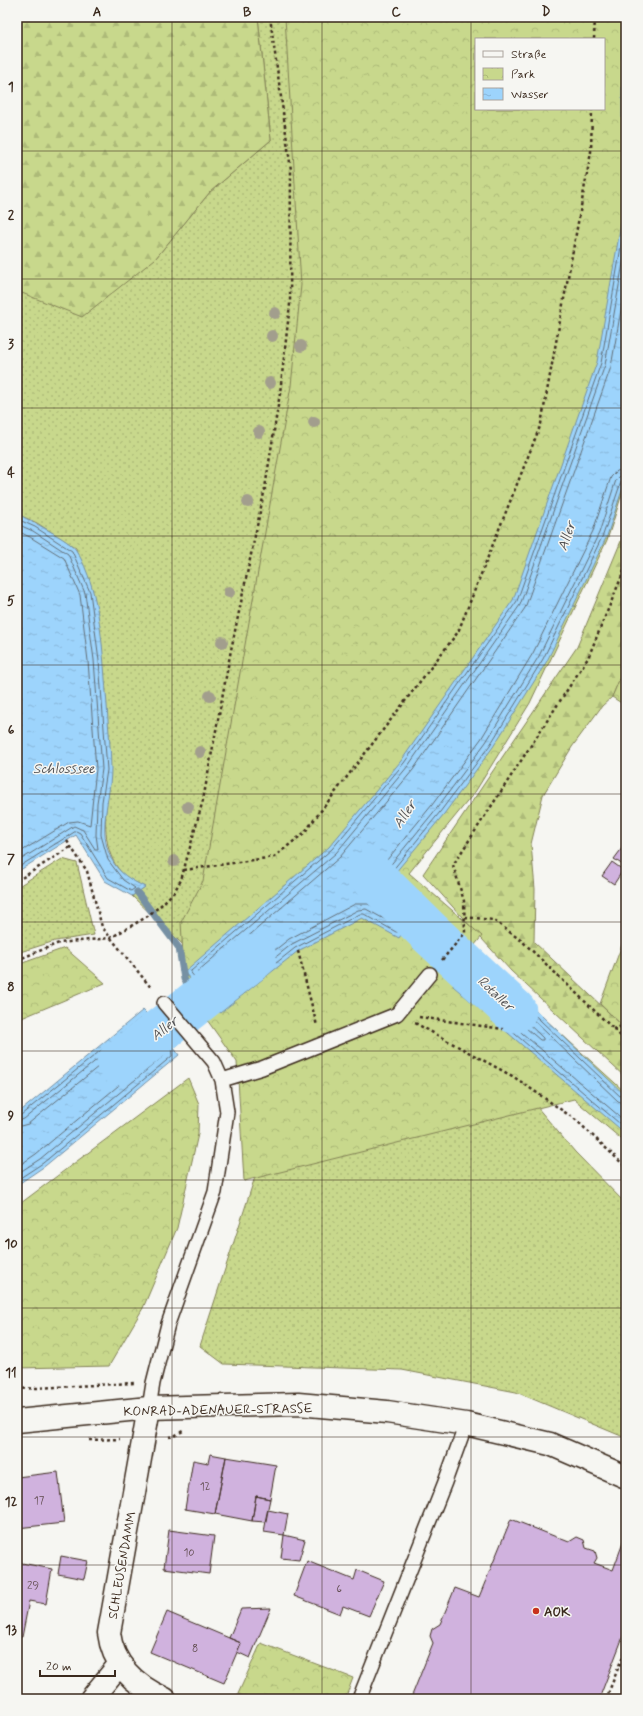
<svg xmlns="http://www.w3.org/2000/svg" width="643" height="1716" font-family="Mynerve,sans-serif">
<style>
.grass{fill:url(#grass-dots);stroke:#828155;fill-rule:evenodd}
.forest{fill:url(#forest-firs);stroke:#828155}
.park{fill:url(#park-crowns);stroke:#828155;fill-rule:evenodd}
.water{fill:url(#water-ripples);stroke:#7690a3}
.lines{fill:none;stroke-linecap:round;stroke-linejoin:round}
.shore{stroke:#626e77;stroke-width:1}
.stream{stroke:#7690a3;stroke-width:7}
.river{stroke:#9dd4fc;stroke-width:45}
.building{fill:#d0b2de;stroke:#3b2a1e}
.service-casing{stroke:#3b2a1e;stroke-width:16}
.minor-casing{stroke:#3b2a1e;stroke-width:25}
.tertiary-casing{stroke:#3b2a1e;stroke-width:25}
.path{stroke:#3b2a1e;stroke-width:2.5;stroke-dasharray:3 3;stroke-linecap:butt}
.service{stroke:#f6f6f2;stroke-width:13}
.minor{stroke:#f6f6f2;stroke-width:22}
.tertiary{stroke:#f6f6f2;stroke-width:22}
.tree{fill:#a29e8d}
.grid{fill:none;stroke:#3b2a1e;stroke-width:1;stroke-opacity:0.55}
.poi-dot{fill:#c8321e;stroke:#f6f6f2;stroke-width:1.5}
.labels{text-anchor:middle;stroke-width:3;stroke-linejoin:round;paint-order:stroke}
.number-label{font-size:11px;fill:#604c4e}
.street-label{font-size:13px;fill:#3b2a1e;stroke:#f6f6f2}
.poi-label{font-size:13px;font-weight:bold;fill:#3b2a1e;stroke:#f6f6f2;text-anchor:start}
.water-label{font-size:14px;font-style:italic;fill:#545456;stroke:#f6f6f2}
.neatline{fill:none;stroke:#3b2a1e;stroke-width:1.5}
.grid-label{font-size:13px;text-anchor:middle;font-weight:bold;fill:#3b2a1e}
</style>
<defs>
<pattern id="grass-dots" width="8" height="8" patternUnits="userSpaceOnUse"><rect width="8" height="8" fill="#c8d88c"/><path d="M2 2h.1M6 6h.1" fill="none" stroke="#adba78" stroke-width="1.8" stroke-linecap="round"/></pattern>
<pattern id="forest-firs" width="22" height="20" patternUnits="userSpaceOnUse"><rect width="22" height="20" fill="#c8d88c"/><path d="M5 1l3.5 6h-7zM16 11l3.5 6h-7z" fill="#adba78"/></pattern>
<pattern id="park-crowns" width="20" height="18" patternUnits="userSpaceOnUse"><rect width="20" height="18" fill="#c8d88c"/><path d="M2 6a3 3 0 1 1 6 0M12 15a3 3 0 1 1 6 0" fill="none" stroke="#adba78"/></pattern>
<pattern id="water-ripples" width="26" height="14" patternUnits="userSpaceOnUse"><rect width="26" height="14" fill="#9dd4fc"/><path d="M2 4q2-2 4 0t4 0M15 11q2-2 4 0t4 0" fill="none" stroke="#88b6d8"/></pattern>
</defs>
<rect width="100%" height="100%" fill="#f6f6f2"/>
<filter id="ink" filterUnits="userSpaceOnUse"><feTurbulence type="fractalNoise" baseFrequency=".025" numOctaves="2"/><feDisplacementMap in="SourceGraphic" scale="8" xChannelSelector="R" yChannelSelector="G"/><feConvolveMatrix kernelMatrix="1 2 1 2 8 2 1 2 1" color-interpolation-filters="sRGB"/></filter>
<g filter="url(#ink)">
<path class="grass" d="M258,17h364v201l-424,741 -66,-63 13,-9c-6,-3 -15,-6 -20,-11 -21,-19 -20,-47 -19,-73l-30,-255 -39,-25 -20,-9v-223l138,-32 55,-67 61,-52zM476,39h128v70h-128z
M62,859l15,4 17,72 -39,6 -38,12v-66z
M465,1022l110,130 51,52v234l-110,-46 -114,-22 -178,-6 -24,-18 55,-169z"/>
<path class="forest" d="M17,17h241l13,123 -61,52 -55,67 -73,58 -65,-26z
M626,529v135l-14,33 -10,9 -30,41 -29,48 -12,49 4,45 -1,53 92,87v49l-115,-107 -88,-97 154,-227z"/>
<path class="park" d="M285,17h341v465l-19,58 -77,163 -55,89 -66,81 73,63 -12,15 156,142v50l-52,-44 -330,82 -7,-119 -52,-73 -4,-67 22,-41 88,-495 10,-101zM476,39h128v70h-128z
M626,664v42l-14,-9z
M626,934v95l-26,-25z
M65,948l40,35 -88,37v-55z
M188,1078l11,26 -1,30 -21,94 -34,80 -34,58 -92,2v-162z
M261,1643l92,35 -8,21h-93l-14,-5z"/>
<path class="water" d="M622,17h4v461l-19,58 -60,125 -54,86 -49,67 -49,59 27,31 -23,34 -37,-20 -64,33 -78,62 -36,-41 145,-125 72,-86 112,-161 84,-238 25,-144z
M17,514c11,5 54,27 59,36 26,41 27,108 31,155 1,21 4,43 4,64 0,29 -14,61 0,89 7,15 20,22 34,29l-13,9 -27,-15 -29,-46 -59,37z
M479,956l147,140v38l-173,-148z
M143,1010l8,8 8,-5 23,28 -8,7 5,7 -134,111 -28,19v-71z"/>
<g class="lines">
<path class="shore" d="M626,17v201l-25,145 -84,238 -113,162 -72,86 -141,122v2l29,33h2l73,-58 65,-34h4l32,18h3l17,-28 -23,-28 -1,-5 48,-59 50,-67 53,-86 60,-124 18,-53 5,-2
M626,246l-21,119 -85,240 -112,161 -72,87 -138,118v3l22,25h3l69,-55 66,-34 8,-1 29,16h2l13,-21 -22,-26v-10l49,-60 49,-66 53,-86 60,-123 17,-53 4,-4 6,-1
M626,281l-15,86 -86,241 -112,162 -73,87 -133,115v2l14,17h3l65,-52 66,-35h13l25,14 2,-1 8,-12c-9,-12 -26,-23 -21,-39l50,-61 49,-66 52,-86 60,-122 18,-54 6,-6 9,-2
M17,519l18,8 37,24 18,41 9,68 8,110 -5,32 -1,33 7,25 15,20 12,8 -4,3 -23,-13 -28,-45 -4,-2 -59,37
M17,524l16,7 35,23 17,39 9,67 8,109 -5,34 -1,32 2,14h-3l-12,-19 -9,-4 -57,36
M17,531l13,6 34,21 16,37 8,66 8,108 -6,56 -12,-4 -9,1 -52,32
M479,979h3l61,59v2h-3l-64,-55z
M626,1099l-4,-1 -142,-135h-2l-18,21v3l166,142
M626,1104l-8,-3 -137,-131h-3l-11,13v3l159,136
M17,1116l4,-1 121,-98 9,4 8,-2 16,20 -4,8 1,9 -129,107 -26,17
M17,1121l7,-2 118,-96 8,3h8l10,13 -2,7v8l-126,105 -23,15
M17,1127l11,-3 114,-93 13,1 6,7 -2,13 -123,102 -19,13"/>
<path class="stream" d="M137,892l42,56 5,31 14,22"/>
<path class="river" d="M369,873l62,61 83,77
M119,1063l135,-106"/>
</g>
<path class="building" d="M626,843v24l-12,-8z
M612,862l11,8 -9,14 -12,-8z
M210,1454l16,3 -11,57 -30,-5 8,-49 15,3z
M226,1457l50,8 -6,34 -14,-3 -4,25 -37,-7z
M58,1472l6,51 -47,5v-51z
M256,1496l14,3 -5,23 -13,-1z
M268,1510l20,4 -4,21 -20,-3z
M511,1519l58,23 8,-5 7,3 2,8 9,3 2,7 -3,5 19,7 11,-30 2,1v88l-27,70 -188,-1 22,-55 -3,-7 2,-7 8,-5 15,-36 24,9z
M169,1530l45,6 -5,38 -45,-6z
M284,1535l21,5 -6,20 -18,-2z
M61,1556l27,5 -4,18 -26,-5z
M307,1561l47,19 3,-10 27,11 -15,35 -26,-10 -3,8 -46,-18z
M17,1562l35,7 -6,35 -17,-3 -7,36 -5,-1z
M271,1608l-21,50 -13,-6 4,-9 -12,-5 12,-29z
M167,1612l74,31 -17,40 -74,-31z"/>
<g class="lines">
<g class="service-casing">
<path id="service" d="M222,1080l40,-12 135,-54 33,-40
M149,1408l4,-25 15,-59 47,-132 12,-80 -5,-32 -8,-18 -50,-59
M359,1699l86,-217 21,-58"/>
</g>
<g class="minor-casing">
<path id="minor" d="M149,1408l-40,225c4,33 27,53 56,66
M91,1699l28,-34"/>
</g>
<g class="tertiary-casing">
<path id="tertiary" d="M17,1421l132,-13 149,-4 89,8 79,12 84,20 76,33"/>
</g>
<path class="path" d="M594,39l1,-22
M67,841l20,30 15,56 50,62
M184,870l90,-13 30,-24 154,-201 83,-208 50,-272 1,-43
M17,881l55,-35
M465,917l28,3 29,21 104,100
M298,951l19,75
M17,960l42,-17 51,-5 35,-20 15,-12 14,-14 7,-12 22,-80 28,-150 34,-162 15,-95 10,-89 1,-134 -21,-153
M442,960l23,-27 -1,-32 -11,-36 135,-207 38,-92
M419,1017l84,12
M415,1023l99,54 62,43 50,47
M613,1029l13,-4
M17,1389l117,-6
M169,1437l5,-1 9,-5
M89,1440l31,-1
M606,1699l20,-51"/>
<use href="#service" class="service"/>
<use href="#minor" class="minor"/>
<use href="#tertiary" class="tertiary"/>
</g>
<g class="tree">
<circle cx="275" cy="313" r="6"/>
<circle cx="272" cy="336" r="6"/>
<circle cx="301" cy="346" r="6"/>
<circle cx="270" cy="383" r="6"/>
<circle cx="314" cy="422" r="6"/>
<circle cx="259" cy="432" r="6"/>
<circle cx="248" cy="502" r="6"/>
<circle cx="229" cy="592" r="6"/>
<circle cx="222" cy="642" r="6"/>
<circle cx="210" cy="696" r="6"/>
<circle cx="200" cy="752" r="6"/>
<circle cx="188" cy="807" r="6"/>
<circle cx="174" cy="861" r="6"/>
</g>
</g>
<path class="grid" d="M172,17v1682M322,17v1682M471,17v1682M17,151h609M17,279h609M17,408h609M17,536h609M17,665h609M17,794h609M17,922h609M17,1051h609M17,1180h609M17,1308h609M17,1437h609M17,1565h609"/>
<circle class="poi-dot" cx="536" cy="1611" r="4"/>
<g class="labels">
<g class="number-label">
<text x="205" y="1490">12</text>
<text x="39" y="1504">17</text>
<text x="189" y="1556">10</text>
<text x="33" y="1589">29</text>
<text x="339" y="1592">6</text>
<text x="195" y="1652">8</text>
</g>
<g class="street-label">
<text transform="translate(218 1409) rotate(-1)" y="5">KONRAD-ADENAUER-STRASSE</text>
<text transform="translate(121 1565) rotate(-80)" y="5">SCHLEUSENDAMM</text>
</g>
<g class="poi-label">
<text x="544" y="1616">AOK</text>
</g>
<g class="water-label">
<text transform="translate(566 536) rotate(-71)" y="5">Aller</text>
<text x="64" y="773">Schlosssee</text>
<text transform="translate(404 814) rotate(-56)" y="5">Aller</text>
<text transform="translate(496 993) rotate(43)" y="5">Rotaller</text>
<text transform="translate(164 1028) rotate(-38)" y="5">Aller</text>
</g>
</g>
<rect width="643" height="1716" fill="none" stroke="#f6f6f2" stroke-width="44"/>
<rect x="475" y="38" width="130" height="72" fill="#f6f6f2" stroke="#aba49d"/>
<rect x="483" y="51" width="20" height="6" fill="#f6f6f2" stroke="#aba49d"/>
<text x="511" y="58" font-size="12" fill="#3b2a1e">Straße</text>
<rect x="483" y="68" width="20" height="12" fill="url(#park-crowns)" stroke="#aba49d"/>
<text x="511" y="78" font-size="12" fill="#3b2a1e">Park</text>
<rect x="483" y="88" width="20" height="12" fill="url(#water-ripples)" stroke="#aba49d"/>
<text x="511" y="98" font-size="12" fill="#3b2a1e">Wasser</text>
<path d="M40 1670v6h75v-6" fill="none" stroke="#3b2a1e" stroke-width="2"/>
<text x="46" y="1670" font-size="12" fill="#3b2a1e" stroke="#f6f6f2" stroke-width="3" paint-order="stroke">20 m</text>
<rect x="22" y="22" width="599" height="1672" class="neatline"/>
<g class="grid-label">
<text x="97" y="16">A</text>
<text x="247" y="16">B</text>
<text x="396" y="16">C</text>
<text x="546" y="16">D</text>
<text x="11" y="91">1</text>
<text x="11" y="219">2</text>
<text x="11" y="348">3</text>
<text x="11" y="477">4</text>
<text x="11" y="605">5</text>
<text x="11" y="734">6</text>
<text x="11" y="863">7</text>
<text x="11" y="991">8</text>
<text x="11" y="1120">9</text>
<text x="11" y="1248">10</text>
<text x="11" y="1377">11</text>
<text x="11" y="1506">12</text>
<text x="11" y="1634">13</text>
</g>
</svg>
